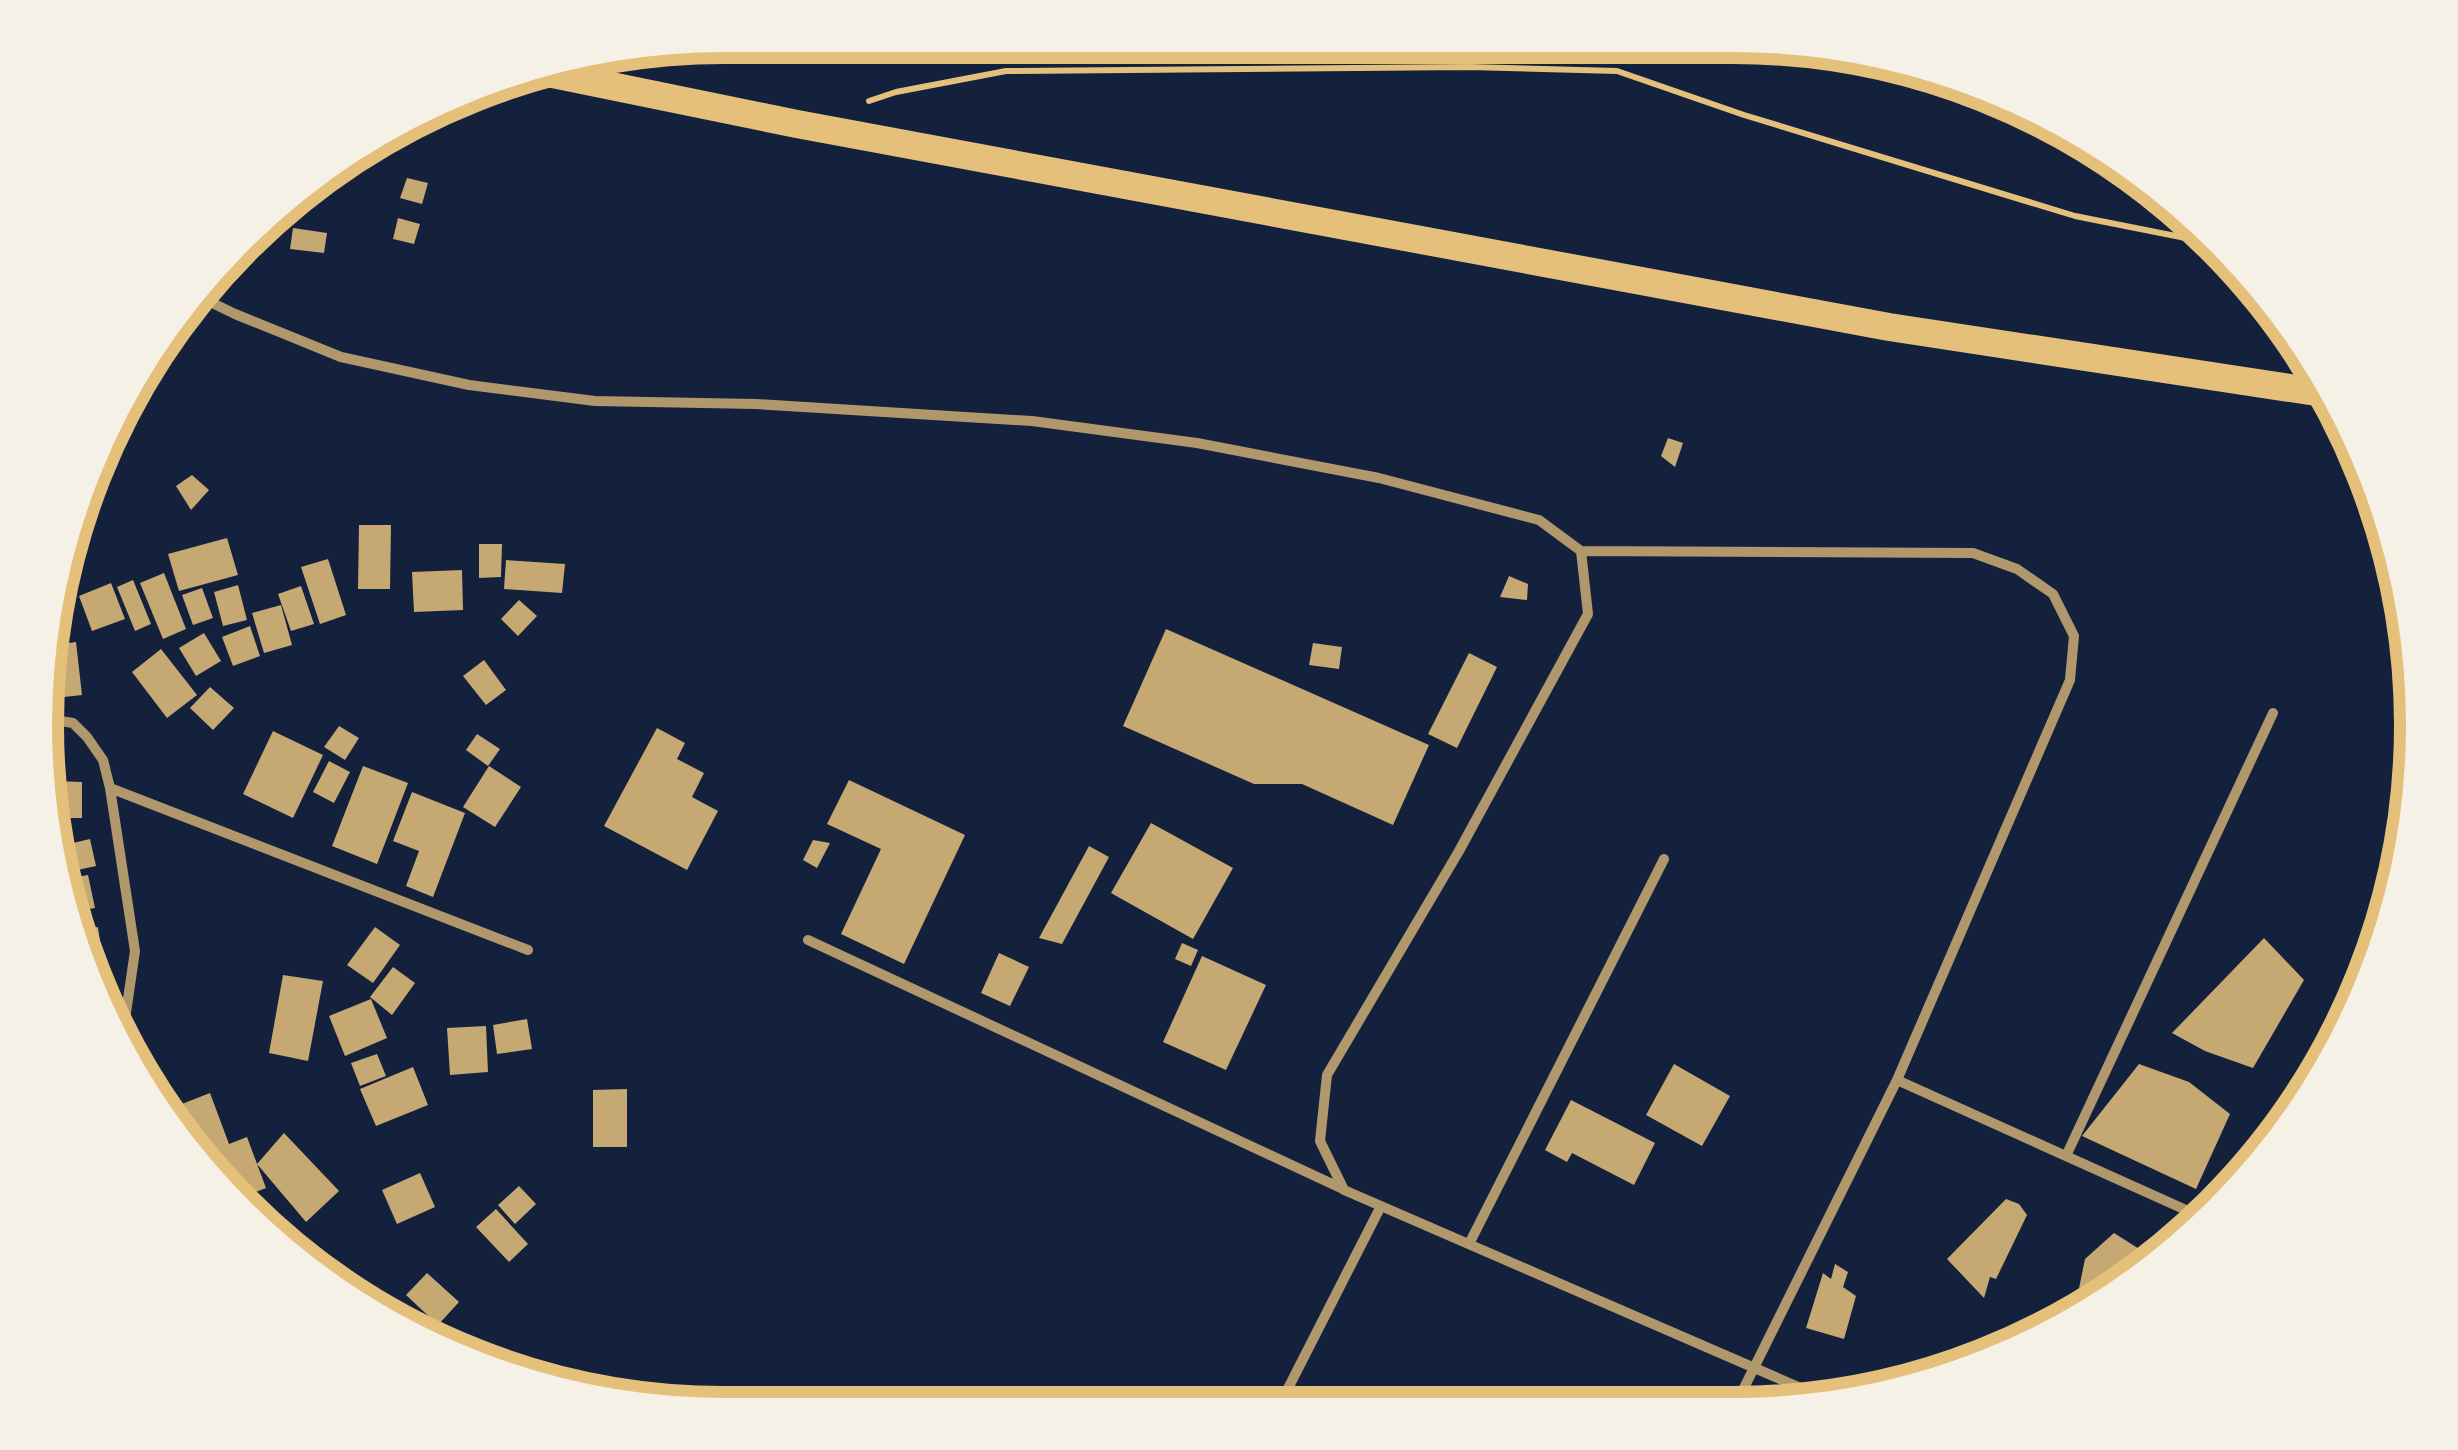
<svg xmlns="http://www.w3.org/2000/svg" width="2458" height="1450" font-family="Signika,sans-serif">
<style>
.building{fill:#c6a872}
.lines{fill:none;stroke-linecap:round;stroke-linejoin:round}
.path{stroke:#e5c07b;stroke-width:6}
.minor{stroke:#b1986c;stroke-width:10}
.trunk{stroke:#e5c07b;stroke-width:28}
.rim{fill:none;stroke:#e5c07b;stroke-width:12}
</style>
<rect width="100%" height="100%" fill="#14213d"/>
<path class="building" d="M407,178l21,5 -6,21 -22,-6z
M398,218l22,6 -6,20 -21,-5z
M293,228l34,5 -3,20 -34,-4z
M1668,438l15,5 -8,24 -14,-11z
M192,475l17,15 -18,20 -15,-24z
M359,525h32l-1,64h-32z
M227,538l11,37 -59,16 -11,-37z
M479,544h23l-1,33 -22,1z
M328,559l18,56 -26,9 -19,-57z
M506,560l59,4 -3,29 -58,-4z
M462,570l1,40 -49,2 -2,-40z
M164,573l22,56 -23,10 -23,-56z
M1509,576l19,8 -1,16 -27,-3z
M133,580l18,44 -16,7 -18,-44z
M111,583l14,36 -33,12 -13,-35z
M238,585l9,35 -24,6 -9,-34z
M301,586l13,38 -23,7 -13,-37z
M202,588l11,30 -20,7 -11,-30z
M519,600l18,16 -19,20 -17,-17z
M281,605l11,40 -28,8 -12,-40z
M250,626l10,30 -27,10 -11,-29z
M1166,629l263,116 -36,80 -91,-41h-48l-131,-58z
M204,633l17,28 -25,15 -17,-28z
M76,642l6,53 -36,4 7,-54z
M1313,643l29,4 -3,22 -30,-4z
M161,649l36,46 -30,23 -35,-46z
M1469,653l28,14 -40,81 -29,-14z
M484,660l22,30 -20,15 -23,-29z
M210,687l24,21 -21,22 -23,-22z
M339,726l20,12 -14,22 -21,-13z
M657,728l28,15 -8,16 27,14 -12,24 26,14 -31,59 -83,-44z
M273,731l50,24 -30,63 -50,-24z
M477,734l23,15 -12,17 -22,-16z
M329,761l21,11 -16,31 -21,-11z
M363,766l45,17 -31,81 -45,-18z
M489,766l32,21 -26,40 -32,-20z
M849,780l116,55 -61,129 -63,-30 40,-85 -54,-25z
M55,781l27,1v36h-27l-2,-17h2z
M412,792l53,21 -32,84 -27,-11 13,-35 -26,-10z
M1151,823l82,45 -40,71 -82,-46z
M90,839l6,27 -32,7 -4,-27z
M813,840l17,3 -13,25 -14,-8z
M1089,846l20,11 -47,87 -23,-6z
M88,875l7,33 -24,4 -6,-33z
M98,927l4,29 -18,3 -7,-13 -3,-15z
M375,927l25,18 -27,38 -26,-18z
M2264,938l40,42 -51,88 -48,-17 -33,-18z
M1182,943l16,7 -7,16 -16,-7z
M999,953l30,14 -19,39 -29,-13z
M1202,956l64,29 -40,85 -63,-28z
M393,967l22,16 -23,32 -22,-18z
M283,975l40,6 -15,80 -39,-8z
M371,999l16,39 -42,18 -16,-40z
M527,1019l5,30 -35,5 -4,-29z
M486,1026l2,46 -38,3 -3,-47z
M377,1054l9,22 -26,10 -9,-23z
M1674,1064l56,32 -28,50 -56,-31z
M2139,1064l50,18 41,32 -34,75 -114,-53z
M413,1067l15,38 -52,21 -16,-37z
M627,1089v58h-34v-57z
M210,1093l19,51 18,-7 19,51 -25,10 -60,-56 -12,-33z
M1571,1100l84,43 -21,42 -62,-32 -5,9 -22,-12z
M284,1133l55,58 -33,31 -49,-58z
M420,1173l15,34 -38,17 -15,-34z
M519,1186l17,18 -21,20 -17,-19z
M2006,1199l13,5 8,11 -31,64 -6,-2 -6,21 -37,-39z
M496,1209l32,35 -19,18 -33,-35z
M298,1232l28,38 -4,3 -36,-33z
M2114,1233l30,19 -9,21 -45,34 -14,-4 9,-44z
M1835,1264l13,8 -5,15 13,9 -12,43 -38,-11 17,-55 8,6z
M427,1273l32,29 -21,23 -32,-30z
M367,1286l15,12 -8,11 -25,-12z"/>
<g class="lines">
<path class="path" d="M869,101l27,-9 110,-21 463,-4 148,4 127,44 331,101 146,29"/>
<path class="minor" d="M200,297l35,17 106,43 128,28 126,16 161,3 276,17 165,22 182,35 160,42 42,31 7,63 -129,237 -132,224 -7,66 24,49 482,209
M1581,551l392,2 44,16 36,25 21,42 -4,44 -173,400 -163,328
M41,721l7,-2 25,4 14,14 16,23 7,28 25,163 -12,82
M110,788l418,162
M808,940l535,249
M1897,1080l309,139
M2066,1156l207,-443
M1469,1244l195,-385
M1283,1396l29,12
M1278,1408l103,-202"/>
<path class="trunk" d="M538,71l259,53 1092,203 440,67"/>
</g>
<path d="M0 0H2458V1450H0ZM725 58H1733A667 667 0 0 1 2400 725V725A667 667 0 0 1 1733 1392H725A667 667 0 0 1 58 725V725A667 667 0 0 1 725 58Z" fill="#f6f1e7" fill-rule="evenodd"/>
<path class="rim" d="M725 58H1733A667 667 0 0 1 2400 725V725A667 667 0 0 1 1733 1392H725A667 667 0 0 1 58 725V725A667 667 0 0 1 725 58Z"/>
</svg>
